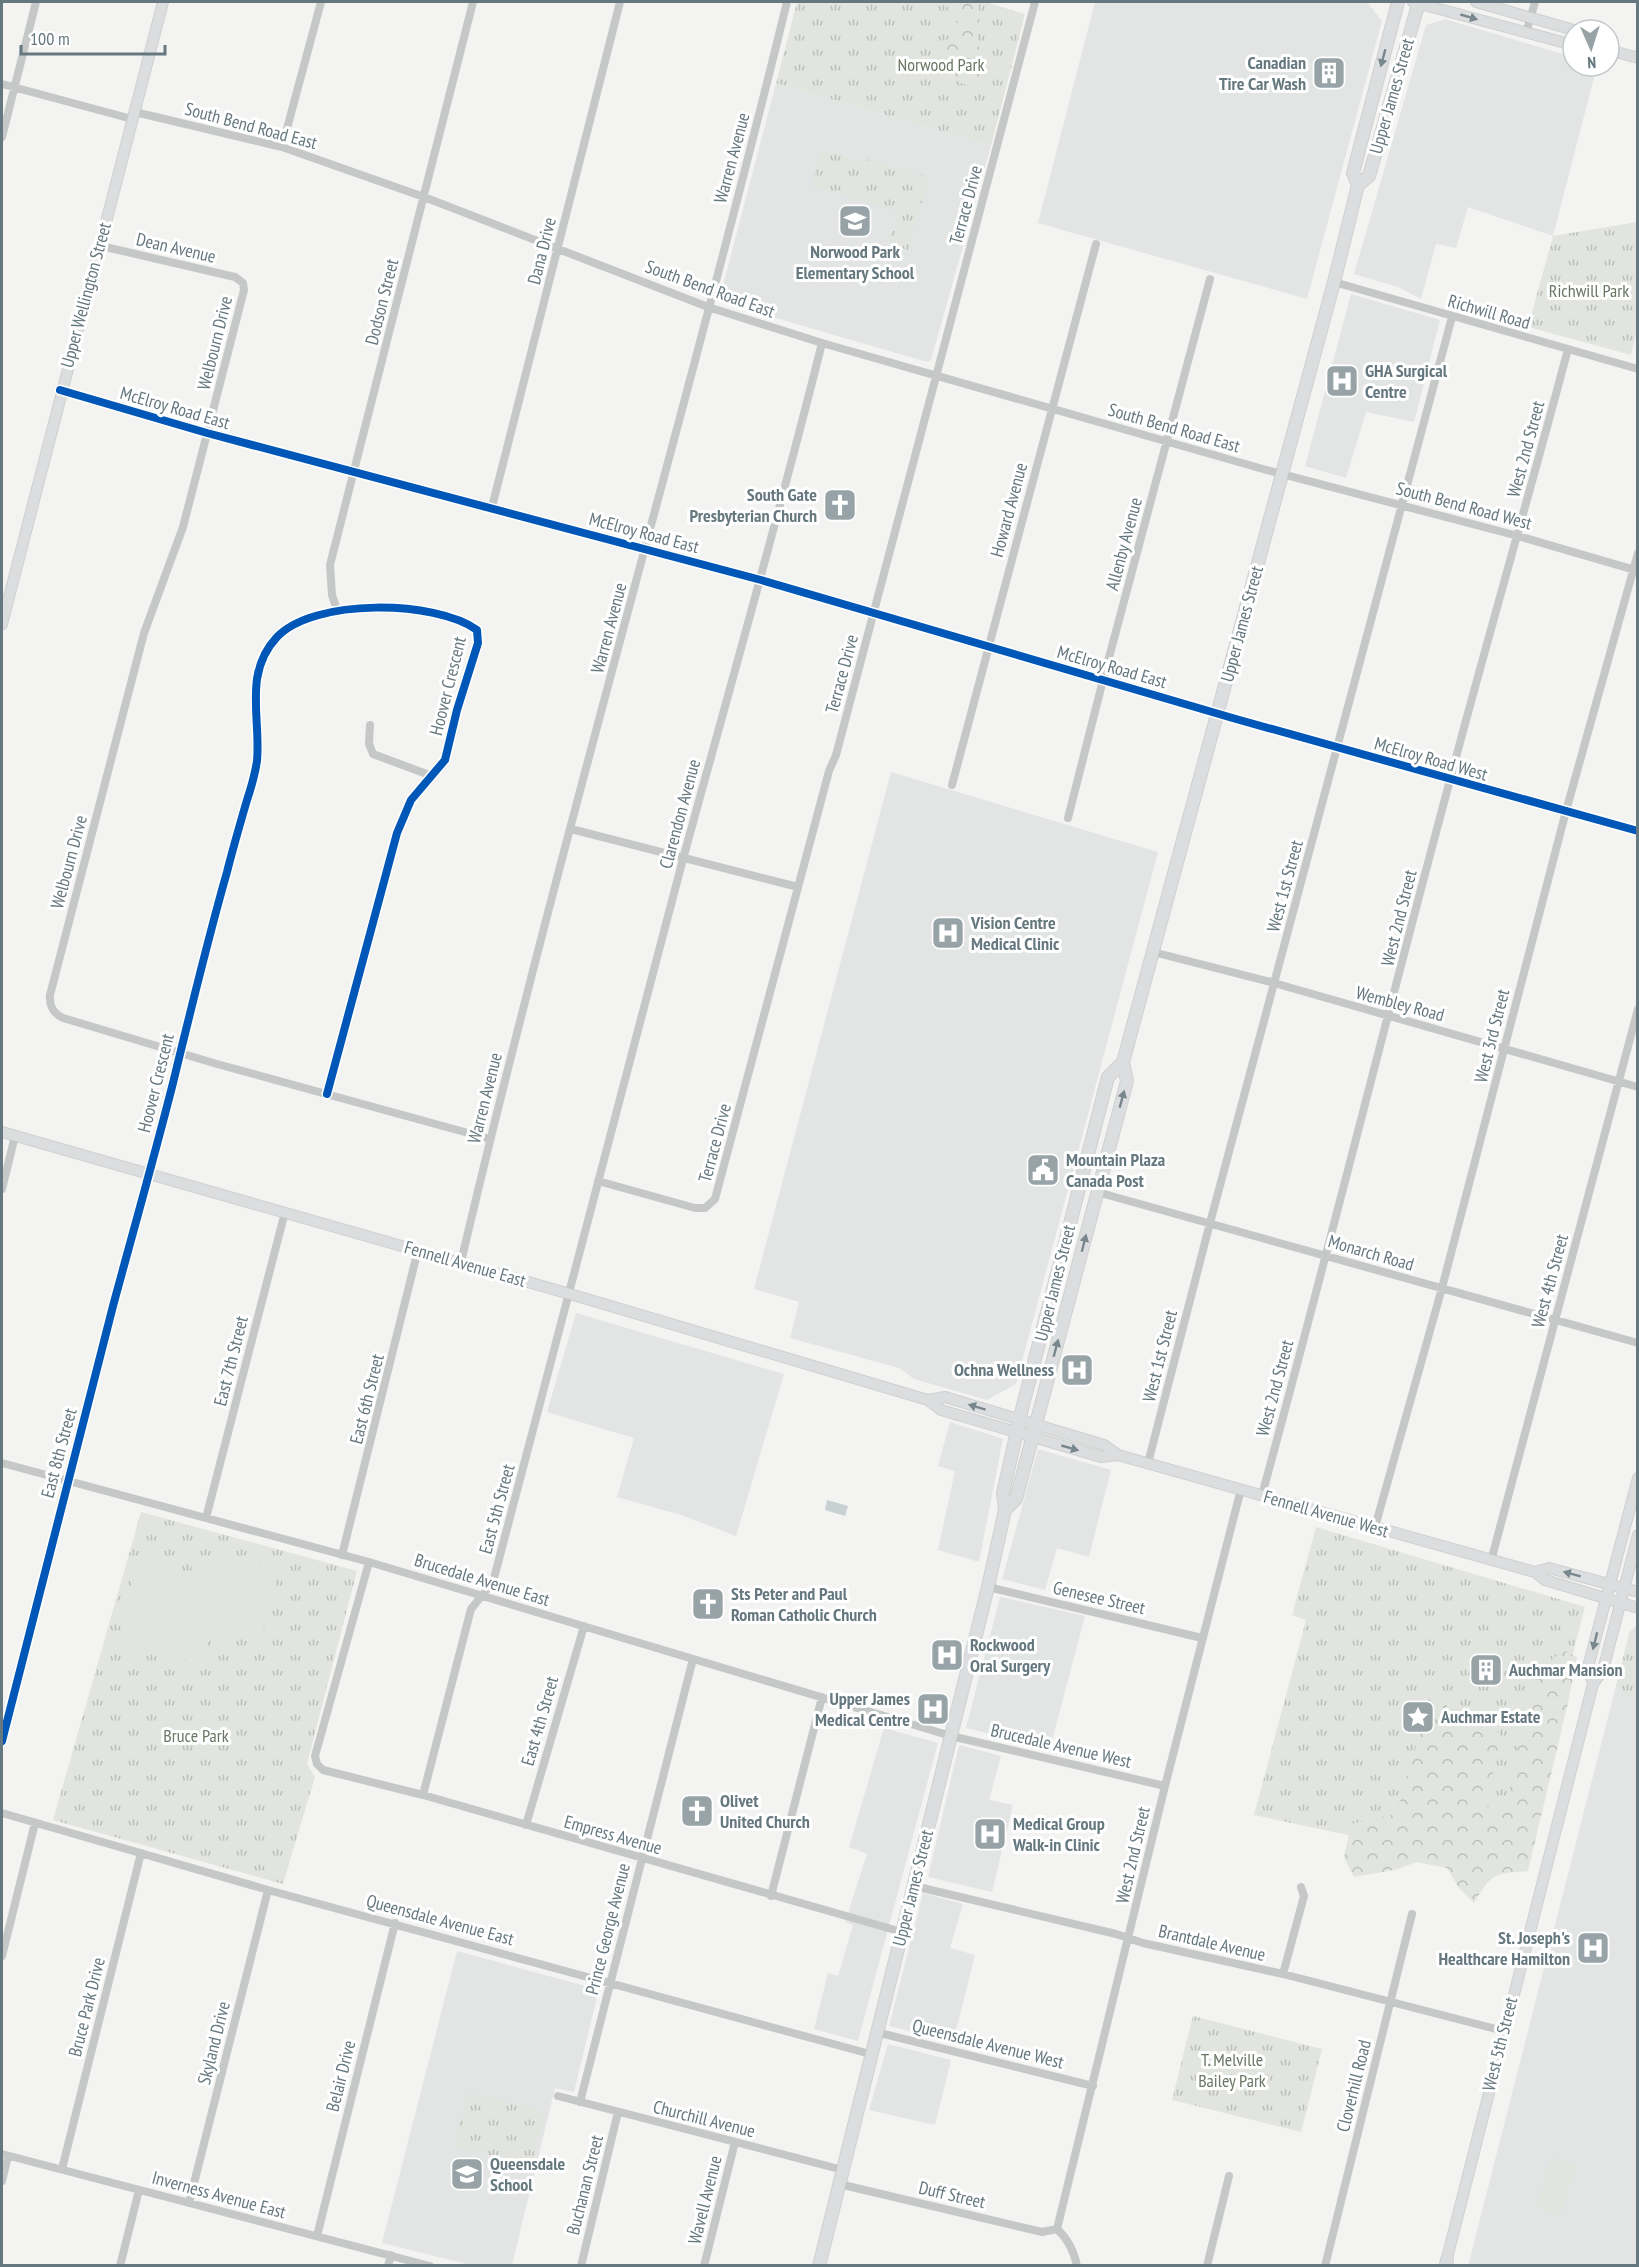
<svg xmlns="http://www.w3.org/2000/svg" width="1639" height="2267" font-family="'PT Sans Narrow',sans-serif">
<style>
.built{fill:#e3e4e4}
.grass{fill:url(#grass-tufts)}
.forest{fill:url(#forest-crowns)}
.pitch{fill:#e2e5df}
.water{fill:#c8d1d2}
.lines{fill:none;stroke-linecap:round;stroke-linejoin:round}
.secondary-casing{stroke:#cfd0d0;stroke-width:12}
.primary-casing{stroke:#cfd0d0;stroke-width:14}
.street{stroke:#c6c8c8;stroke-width:8}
.secondary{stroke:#dcddde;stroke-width:10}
.primary{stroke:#dcddde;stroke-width:12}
.cycleway-casing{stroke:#fff;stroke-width:11}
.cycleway{stroke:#0057b8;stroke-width:8}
.oneway{fill:#78878d}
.labels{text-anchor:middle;stroke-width:6;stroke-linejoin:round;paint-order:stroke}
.poi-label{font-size:18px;font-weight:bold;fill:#66787f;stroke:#fff;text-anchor:start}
.park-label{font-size:18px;fill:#6b7764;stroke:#fff}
.street-label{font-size:18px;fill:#66787f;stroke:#fff}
</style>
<defs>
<pattern id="grass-tufts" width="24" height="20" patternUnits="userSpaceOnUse" patternTransform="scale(1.5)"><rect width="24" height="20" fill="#e2e5df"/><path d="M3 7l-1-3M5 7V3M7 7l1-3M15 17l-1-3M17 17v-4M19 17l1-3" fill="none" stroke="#bbbeba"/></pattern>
<pattern id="forest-crowns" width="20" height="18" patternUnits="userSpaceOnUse" patternTransform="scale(1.5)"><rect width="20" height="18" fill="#e2e5df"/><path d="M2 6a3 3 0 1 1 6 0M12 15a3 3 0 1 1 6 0" fill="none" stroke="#bbbeba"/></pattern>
</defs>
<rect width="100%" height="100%" fill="#f3f3f2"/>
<path class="built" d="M1095,2h272l15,19 -75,278 -269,-76z
M1445,19l128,38v9h24l-44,170 -85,-29 -12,41 -20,-4 -15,55 -23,-12 -44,-13 72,-249z
M776,83l215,63 -60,214 -4,2 -206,-60 -1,-5z
M1351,294l89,26 -26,102 -48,-10 -20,66 -41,-12z
M891,772l267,80 -142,532 -29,16 -73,-21 -15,-11 -109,-30 9,-36 -45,-13z
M576,1313l208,61 -48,162 -55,-21 -64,-18 17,-59 -87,-26z
M950,1422l53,17 -24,123 -41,-12 17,-79 -17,-5z
M1038,1449l73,21 -22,87 -32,-9 -12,42 -43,-11z
M1000,1597l85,19 -35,132 -84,-20z
M1637,1625v640l-169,1 162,-635z
M884,1728l54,15 -80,298 -44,-12 14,-56 10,3 15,-51 -8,-3 22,-68 -18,-7z
M959,1745l42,11 -12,44 24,5 -21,87 -64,-15z
M923,1893l40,11 -13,44 25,7 -22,87 -64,-16z
M457,1951l136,37 5,5 -24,99 -19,-4 -43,177h-41l-89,-22z
M888,2044l63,16 -16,65 -66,-15z"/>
<path class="grass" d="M797,2h188l40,12 -34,132 -215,-63z
M822,150l42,12 2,-3 63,18 -21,73 -19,-6 8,-28 -3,-5 -10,-3 -1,3 -5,-1 2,-5 -69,-19z
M1637,222l1,105 -7,28 -103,-28 25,-91z
M141,1512l216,59 -50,193 8,13 -32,107 -230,-64z
M1316,1527l269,80 -69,264 -262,-56 52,-195 -14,-5z
M1630,1631l3,6 -2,5 4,1 2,6v44l-3,5 -18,-12z
M1193,2016l129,33 -21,83 -129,-32z
M468,2092l77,20 -14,53 -77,-19z"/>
<path class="forest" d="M942,2h37l-1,12 2,7 -3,21 6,16 -2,22c-20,18 -45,-17 -45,-37l12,-4 5,2 4,-21 -4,-11 -9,-3z
M1563,1650l14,7 -9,46 -40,168c-35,3 -35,1 -54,32l-16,-16 -11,-19 -31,-6 -17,7 -45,8 -10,-19 7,-34 41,-9 10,-17 21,-78 11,-21 11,-3 4,22 42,4 10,15 -15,69 8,5 15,-18 12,-67 9,-22 5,-23 12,-17z"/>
<path class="pitch" d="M192,1556l82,11 4,7 -18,69 -35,-9 -18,-13v21l-7,22 -77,-20 -5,-7 20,-75c22,4 38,9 53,25z
M1551,2157l25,8 -15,50 -25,-7z"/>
<path class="water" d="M827,1500l21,6 -3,10 -20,-6z"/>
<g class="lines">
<g class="secondary-casing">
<path id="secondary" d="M1413,2l160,43
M1476,2l98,28
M1609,50l29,8
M2,624c52,-208 108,-415 161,-622
M2,1132l568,162 358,106 13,10 160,47 17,-2
M928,1400l17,-3 159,48 14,10 417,117 10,8 93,28
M1535,1572l14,-4 89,24
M1593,1684l-5,-17 50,-189
M1445,2266l148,-582 10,-14 35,-135"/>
</g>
<g class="primary-casing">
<path id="primary" d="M1358,185l11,-9 50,-174
M1005,1510l11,-11 111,-418 -4,-19 211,-780 24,-97 -5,-12 45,-171
M819,2266l169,-679 17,-77 -2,-17 19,-84 86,-332 15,-15
M1446,2266l1,-6"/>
</g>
<path class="street" d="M1526,33l9,-31
M2,84l130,35
M135,112l147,35 142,50 284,110 114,36 441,126 255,67 120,35
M2,137l34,-135
M282,147l39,-145
M101,246l134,31 8,6 1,7 -61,237 -39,106 -94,362c-1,11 3,18 13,23l154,46 273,75
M1334,282l304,87
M60,390l147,43 554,147 475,139 402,112
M492,507l128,-505
M337,610l-5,-15 -2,-30 143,-563
M370,725l-1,19 4,10 59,22
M952,785l144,-541
M1068,818l35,-138 107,-401
M571,829l227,58
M1153,952l121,31 364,104
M598,1181l97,27h10l10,-9 114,-428 7,-16 199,-753
M2,1189l13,-53
M1097,1192l541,151
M461,1262c99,-422 223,-839 326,-1260
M2,1463l367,99 582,174 214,50
M1148,1463l62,-240 242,-906
M1262,1495c65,-238 124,-477 188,-715 38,-144 80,-287 118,-431
M206,1518l79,-306
M1375,1527l67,-239 124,-477 72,-258
M342,1555l76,-305
M1491,1561l147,-552
M369,1562l-54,194 2,8 6,6 100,25 479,137
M988,1587l214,51
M2,1741c36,-145 73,-290 111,-435 20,-74 41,-148 60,-223 17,-70 34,-141 54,-211 6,-24 13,-48 20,-72 4,-12 8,-26 10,-39 4,-43 -14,-88 20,-124 37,-39 158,-37 200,-7l1,13 -21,67 -12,50 -34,40 -14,33 -70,261
M423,1795l48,-186 22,-27c64,-240 125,-482 190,-723 47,-172 96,-343 139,-516
M2,1813l266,77 602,164
M526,1825l58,-199
M914,1886l202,48 27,9 140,31 221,57
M771,1896l51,-199
M2,1956l33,-133
M1283,1974l21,-78 -3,-9
M876,2032l217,54
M558,2096l285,74
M580,2102l113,-443
M2,2154l428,112
M62,2169l79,-316
M2,2181l6,-25
M839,2184l203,48 15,-3
M189,2203l79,-313
M1057,2229l108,-443 76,-297
M1057,2229c11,10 17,22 20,37
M317,2236l78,-313
M120,2266l19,-76
M388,2266l3,-11
M581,2266l37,-154
M704,2266l31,-124
M1207,2266l22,-90
M1325,2266l87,-352"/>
<use href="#secondary" class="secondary"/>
<use href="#primary" class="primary"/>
<g class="cycleway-casing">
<path id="cycleway" d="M60,390l147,43 554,147 475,139 402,112
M2,1741c36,-145 73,-290 111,-435 20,-74 41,-148 60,-223 17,-70 34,-141 54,-211 6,-24 13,-48 20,-72 4,-12 8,-26 10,-39 4,-43 -14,-88 20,-124 37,-39 158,-37 200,-7l1,13 -21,67 -12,50 -34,40 -14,33 -70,261"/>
</g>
<use href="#cycleway" class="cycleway"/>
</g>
<defs><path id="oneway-solid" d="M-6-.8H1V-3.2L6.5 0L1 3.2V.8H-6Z" transform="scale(1.5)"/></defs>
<g class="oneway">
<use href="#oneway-solid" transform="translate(1469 17) rotate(16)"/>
<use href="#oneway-solid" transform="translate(1383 58) rotate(105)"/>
<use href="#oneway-solid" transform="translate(1122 1099) rotate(-75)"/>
<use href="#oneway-solid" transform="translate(1084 1243) rotate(-76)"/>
<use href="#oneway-solid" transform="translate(1056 1348) rotate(-75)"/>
<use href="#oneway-solid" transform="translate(977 1407) rotate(-163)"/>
<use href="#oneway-solid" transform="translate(1070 1448) rotate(16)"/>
<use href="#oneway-solid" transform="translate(1572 1574) rotate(-165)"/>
<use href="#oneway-solid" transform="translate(1595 1641) rotate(104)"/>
</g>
<defs>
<g id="building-square" transform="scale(1.725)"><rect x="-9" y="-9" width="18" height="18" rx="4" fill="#97a3a7" stroke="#fff"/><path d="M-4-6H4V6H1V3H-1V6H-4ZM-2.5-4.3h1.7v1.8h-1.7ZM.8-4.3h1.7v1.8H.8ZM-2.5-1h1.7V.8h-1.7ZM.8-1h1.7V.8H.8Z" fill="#fff"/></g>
<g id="school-square" transform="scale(1.725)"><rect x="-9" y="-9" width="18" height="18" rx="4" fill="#97a3a7" stroke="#fff"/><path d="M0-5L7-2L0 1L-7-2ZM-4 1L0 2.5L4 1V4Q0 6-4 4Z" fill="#fff"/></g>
<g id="hospital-square" transform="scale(1.725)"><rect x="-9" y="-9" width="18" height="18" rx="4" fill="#97a3a7" stroke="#fff"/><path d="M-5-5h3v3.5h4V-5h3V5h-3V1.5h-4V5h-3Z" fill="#fff"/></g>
<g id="church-square" transform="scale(1.725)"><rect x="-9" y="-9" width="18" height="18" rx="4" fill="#97a3a7" stroke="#fff"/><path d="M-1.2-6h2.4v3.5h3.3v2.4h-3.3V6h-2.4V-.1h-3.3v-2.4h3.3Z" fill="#fff"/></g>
<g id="civic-square" transform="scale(1.725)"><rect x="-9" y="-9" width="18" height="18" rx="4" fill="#97a3a7" stroke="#fff"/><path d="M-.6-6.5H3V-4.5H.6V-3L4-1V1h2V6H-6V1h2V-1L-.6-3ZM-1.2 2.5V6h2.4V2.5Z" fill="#fff"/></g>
<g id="sight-square" transform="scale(1.725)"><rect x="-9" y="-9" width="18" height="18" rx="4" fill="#97a3a7" stroke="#fff"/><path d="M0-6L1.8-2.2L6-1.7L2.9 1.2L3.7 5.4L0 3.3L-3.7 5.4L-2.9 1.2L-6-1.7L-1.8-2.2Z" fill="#fff"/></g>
</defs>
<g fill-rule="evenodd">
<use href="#building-square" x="1329" y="73"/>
<use href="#school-square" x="855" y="221"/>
<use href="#hospital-square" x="1342" y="381"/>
<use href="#church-square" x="840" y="505"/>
<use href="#hospital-square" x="948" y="933"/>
<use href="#civic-square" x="1043" y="1170"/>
<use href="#hospital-square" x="1077" y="1370"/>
<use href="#church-square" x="708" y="1604"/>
<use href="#hospital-square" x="947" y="1655"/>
<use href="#building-square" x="1486" y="1670"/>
<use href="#hospital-square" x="933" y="1709"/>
<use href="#sight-square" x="1418" y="1717"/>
<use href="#church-square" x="697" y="1811"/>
<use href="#hospital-square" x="990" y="1834"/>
<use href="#hospital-square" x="1593" y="1948"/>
<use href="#school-square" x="467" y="2174"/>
</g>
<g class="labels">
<g class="poi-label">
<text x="1306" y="69" text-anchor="end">Canadian<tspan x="1306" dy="21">Tire Car Wash</tspan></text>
<text x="855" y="258" text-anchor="middle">Norwood Park<tspan x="855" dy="21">Elementary School</tspan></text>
<text x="1365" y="377">GHA Surgical<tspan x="1365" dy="21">Centre</tspan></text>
<text x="817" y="501" text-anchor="end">South Gate<tspan x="817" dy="21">Presbyterian Church</tspan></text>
<text x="971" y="929">Vision Centre<tspan x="971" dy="21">Medical Clinic</tspan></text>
<text x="1066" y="1166">Mountain Plaza<tspan x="1066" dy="21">Canada Post</tspan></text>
<text x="1054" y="1376" text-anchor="end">Ochna Wellness</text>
<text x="731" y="1600">Sts Peter and Paul<tspan x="731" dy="21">Roman Catholic Church</tspan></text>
<text x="970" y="1651">Rockwood<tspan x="970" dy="21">Oral Surgery</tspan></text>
<text x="1509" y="1676">Auchmar Mansion</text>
<text x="910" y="1705" text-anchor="end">Upper James<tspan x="910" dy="21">Medical Centre</tspan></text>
<text x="1441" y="1723">Auchmar Estate</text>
<text x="720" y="1807">Olivet<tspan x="720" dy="21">United Church</tspan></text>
<text x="1013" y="1830">Medical Group<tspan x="1013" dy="21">Walk-in Clinic</tspan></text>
<text x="1570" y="1944" text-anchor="end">St. Joseph's<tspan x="1570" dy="21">Healthcare Hamilton</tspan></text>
<text x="490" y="2170">Queensdale<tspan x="490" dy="21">School</tspan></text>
</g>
<g class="park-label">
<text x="941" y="71">Norwood Park</text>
<text x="1589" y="297">Richwill Park</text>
<text x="196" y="1742">Bruce Park</text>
<text x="1232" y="2066">T. Melville<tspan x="1232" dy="21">Bailey Park</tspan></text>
</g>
<g class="street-label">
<text transform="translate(1392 96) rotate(-74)" y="6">Upper James Street</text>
<text transform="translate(251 126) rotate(15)" y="6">South Bend Road East</text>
<text transform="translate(732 158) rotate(-75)" y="6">Warren Avenue</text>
<text transform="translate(966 205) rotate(-75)" y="6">Terrace Drive</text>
<text transform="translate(176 248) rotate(13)" y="6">Dean Avenue</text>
<text transform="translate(542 251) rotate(-76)" y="6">Dana Drive</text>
<text transform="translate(710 289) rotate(20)" y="6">South Bend Road East</text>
<text transform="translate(86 295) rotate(-75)" y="6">Upper Wellington Street</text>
<text transform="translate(382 302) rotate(-76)" y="6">Dodson Street</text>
<text transform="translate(1489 312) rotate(16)" y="6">Richwill Road</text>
<text transform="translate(215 343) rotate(-76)" y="6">Welbourn Drive</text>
<text transform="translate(175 408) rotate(16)" y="6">McElroy Road East</text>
<text transform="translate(1174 428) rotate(16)" y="6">South Bend Road East</text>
<text transform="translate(1526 449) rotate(-75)" y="6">West 2nd Street</text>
<text transform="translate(1464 506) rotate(15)" y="6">South Bend Road West</text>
<text transform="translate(1009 510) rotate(-75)" y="6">Howard Avenue</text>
<text transform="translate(644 533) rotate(15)" y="6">McElroy Road East</text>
<text transform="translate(1124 544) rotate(-75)" y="6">Allenby Avenue</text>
<text transform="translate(1242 624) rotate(-75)" y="6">Upper James Street</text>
<text transform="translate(609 628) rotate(-75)" y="6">Warren Avenue</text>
<text transform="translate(1112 667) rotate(16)" y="6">McElroy Road East</text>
<text transform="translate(842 674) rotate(-75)" y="6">Terrace Drive</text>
<text transform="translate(448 686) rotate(-76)" y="6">Hoover Crescent</text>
<text transform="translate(1431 759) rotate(16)" y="6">McElroy Road West</text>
<text transform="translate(680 814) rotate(-75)" y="6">Clarendon Avenue</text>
<text transform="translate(69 862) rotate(-75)" y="6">Welbourn Drive</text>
<text transform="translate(1285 886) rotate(-75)" y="6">West 1st Street</text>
<text transform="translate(1399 918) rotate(-76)" y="6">West 2nd Street</text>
<text transform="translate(1400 1004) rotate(15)" y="6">Wembley Road</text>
<text transform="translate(1492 1036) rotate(-76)" y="6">West 3rd Street</text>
<text transform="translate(156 1083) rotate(-76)" y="6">Hoover Crescent</text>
<text transform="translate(485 1098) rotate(-76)" y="6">Warren Avenue</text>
<text transform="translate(715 1143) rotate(-75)" y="6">Terrace Drive</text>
<text transform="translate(1371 1253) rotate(16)" y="6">Monarch Road</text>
<text transform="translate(465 1264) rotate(16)" y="6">Fennell Avenue East</text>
<text transform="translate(1550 1281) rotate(-75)" y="6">West 4th Street</text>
<text transform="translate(1055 1283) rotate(-76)" y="6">Upper James Street</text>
<text transform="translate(1160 1356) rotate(-76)" y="6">West 1st Street</text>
<text transform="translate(231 1361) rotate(-76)" y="6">East 7th Street</text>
<text transform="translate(1275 1388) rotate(-75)" y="6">West 2nd Street</text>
<text transform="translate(367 1399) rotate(-76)" y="6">East 6th Street</text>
<text transform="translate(59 1453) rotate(-75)" y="6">East 8th Street</text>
<text transform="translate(497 1509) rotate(-75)" y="6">East 5th Street</text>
<text transform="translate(1326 1514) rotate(16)" y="6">Fennell Avenue West</text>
<text transform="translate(482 1580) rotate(17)" y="6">Brucedale Avenue East</text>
<text transform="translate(1099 1598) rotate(13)" y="6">Genesee Street</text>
<text transform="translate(540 1721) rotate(-74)" y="6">East 4th Street</text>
<text transform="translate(1061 1746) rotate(13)" y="6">Brucedale Avenue West</text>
<text transform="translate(613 1835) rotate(16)" y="6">Empress Avenue</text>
<text transform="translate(1133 1855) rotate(-77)" y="6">West 2nd Street</text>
<text transform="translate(913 1888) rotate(-76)" y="6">Upper James Street</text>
<text transform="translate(440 1920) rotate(15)" y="6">Queensdale Avenue East</text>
<text transform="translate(608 1929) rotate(-76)" y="6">Prince George Avenue</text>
<text transform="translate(1212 1943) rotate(13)" y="6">Brantdale Avenue</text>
<text transform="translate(87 2007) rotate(-76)" y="6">Bruce Park Drive</text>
<text transform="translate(214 2043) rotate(-76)" y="6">Skyland Drive</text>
<text transform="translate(988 2044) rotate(14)" y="6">Queensdale Avenue West</text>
<text transform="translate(1500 2044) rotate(-76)" y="6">West 5th Street</text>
<text transform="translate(341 2076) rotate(-76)" y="6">Belair Drive</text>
<text transform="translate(1354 2086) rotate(-76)" y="6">Cloverhill Road</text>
<text transform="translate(704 2119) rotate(14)" y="6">Churchill Avenue</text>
<text transform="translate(585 2185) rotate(-76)" y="6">Buchanan Street</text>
<text transform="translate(219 2195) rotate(15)" y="6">Inverness Avenue East</text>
<text transform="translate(952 2195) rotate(13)" y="6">Duff Street</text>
<text transform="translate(705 2200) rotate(-76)" y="6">Wavell Avenue</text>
</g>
</g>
<rect width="1639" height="2267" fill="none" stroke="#66787f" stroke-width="6"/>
<g transform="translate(1591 48) rotate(177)"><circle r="28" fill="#ffffff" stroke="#c2c9cc" stroke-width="1.5"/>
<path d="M0-4.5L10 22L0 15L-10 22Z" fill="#97a3a7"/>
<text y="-9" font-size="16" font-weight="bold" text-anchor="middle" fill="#66787f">N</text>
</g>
<path d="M21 45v9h144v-9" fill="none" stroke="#66787f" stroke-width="3"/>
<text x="30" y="45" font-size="18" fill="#66787f" stroke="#ffffff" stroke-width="4.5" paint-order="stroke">100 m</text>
</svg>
